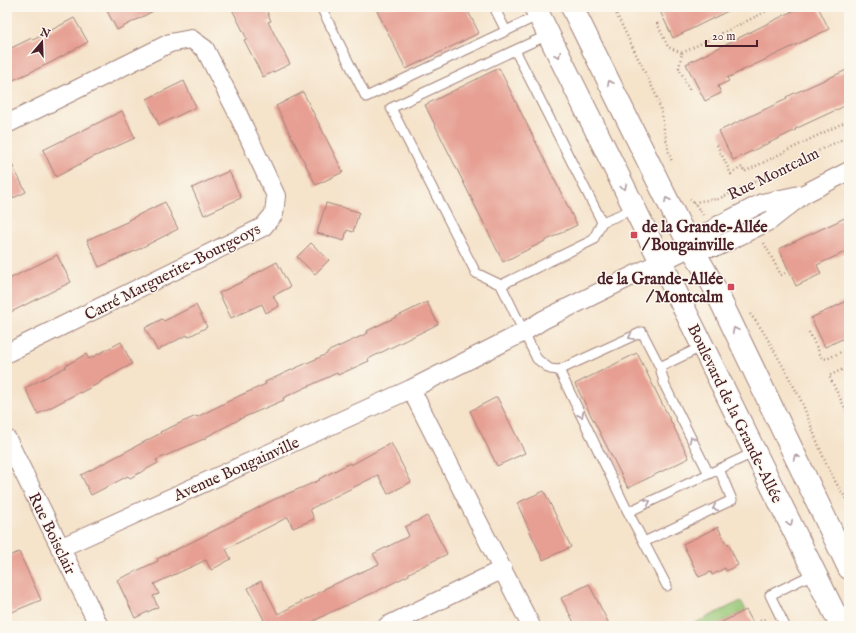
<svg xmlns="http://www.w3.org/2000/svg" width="856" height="633" font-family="'IM FELL English',serif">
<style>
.green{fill:#97c776;stroke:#707350}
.building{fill:#e69f92}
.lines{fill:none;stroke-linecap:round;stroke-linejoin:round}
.lane-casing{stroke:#a0817a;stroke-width:11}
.street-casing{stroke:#a0817a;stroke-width:20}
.secondary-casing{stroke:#a0817a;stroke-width:24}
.path{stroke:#a0817a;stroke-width:2.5;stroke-dasharray:1 3;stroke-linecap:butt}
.lane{stroke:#fff;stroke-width:9}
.street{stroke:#fff;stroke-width:18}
.secondary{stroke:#fff;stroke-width:22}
.oneway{stroke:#ae9aa0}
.poi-dot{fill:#d1495b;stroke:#fbf7ec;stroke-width:1.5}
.labels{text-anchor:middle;stroke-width:3;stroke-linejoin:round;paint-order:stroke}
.street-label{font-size:16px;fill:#4a1f2b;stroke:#fbf7ec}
.poi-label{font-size:16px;font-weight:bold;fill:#4a1f2b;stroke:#fbf7ec;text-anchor:start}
</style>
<rect width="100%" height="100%" fill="#fbf7ec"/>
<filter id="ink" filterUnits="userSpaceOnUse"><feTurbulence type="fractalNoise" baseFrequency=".025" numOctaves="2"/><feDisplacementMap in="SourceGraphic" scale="8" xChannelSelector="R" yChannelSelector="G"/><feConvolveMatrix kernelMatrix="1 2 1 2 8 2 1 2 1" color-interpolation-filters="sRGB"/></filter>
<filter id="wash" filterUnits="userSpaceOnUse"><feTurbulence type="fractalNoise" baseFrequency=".012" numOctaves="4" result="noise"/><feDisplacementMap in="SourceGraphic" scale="16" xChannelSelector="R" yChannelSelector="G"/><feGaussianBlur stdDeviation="0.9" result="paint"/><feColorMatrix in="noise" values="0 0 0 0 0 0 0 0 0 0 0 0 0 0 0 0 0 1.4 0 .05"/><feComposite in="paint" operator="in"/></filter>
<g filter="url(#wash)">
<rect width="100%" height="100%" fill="#f5e3ca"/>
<path class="green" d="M741,601l5,9 -32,16h-25z"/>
<g id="blocks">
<path class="building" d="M105,7h56l-44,23z
M231,7h34l6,14 -3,1 22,42 -27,13 -19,-37 3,-1z
M375,7h91l13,26 -73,36z
M658,7h78l-63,31z
M801,7h17l11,22 -102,49 2,3 -11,5 3,7 -16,8 -19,-37z
M74,18l14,24 -38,21 -43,20v-33l25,-12 1,2z
M499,68l78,157 -74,37 -78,-157z
M849,69v35l-54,25 1,1 -63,30 -14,-29 68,-32 -1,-2z
M184,81l12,26 -37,18 -12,-26z
M303,92l40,80 -27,13 -40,-79z
M122,111l13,27 -44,20 -35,19 -13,-27z
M7,155l19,37 -19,9z
M229,171l12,27 -37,17 -12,-27z
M165,202l13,27 -43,22 -36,16 -12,-27 42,-19 -1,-1z
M326,203l33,9 -6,20 -6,-2 -3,11 -27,-8z
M849,216v34l-32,15 4,9 -25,12 -17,-37z
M311,243l18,17 -14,14 -18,-17z
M57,255l14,27 -64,32v-34z
M277,262l13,25 -17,9 6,10 -13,7 -4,-9 -31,14 -12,-25 29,-14v-1z
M849,300v36l-24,11 -14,-29z
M427,302l11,22 -70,35 1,2 -31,14 -1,-2 -54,25 1,2 -42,18 -36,19v1l-50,22 2,3 -28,15 -2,-2 -37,19 -10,-20 29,-15 51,-27 -1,-1 36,-16 1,1 42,-21 27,-12 -1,-2 62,-28v-2l41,-19 -1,-2z
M196,305l11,22 -19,10 -1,-2 -30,15 -12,-22 17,-9 2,2z
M121,342l11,22 -31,17v1l-21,11v-1l-42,22 -13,-26 41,-21 -1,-1 21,-12 3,5z
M637,353l52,105 -61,30 -53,-104z
M497,397l28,56 -28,13 -27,-55z
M391,443l20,39 -23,12 -10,-19 -68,34 4,10 -21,9 -5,-11 -62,32 5,10 -20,11 -5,-10 -52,24 5,10 -6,2 5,11 -23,11 -18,-38 41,-19 -1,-2 35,-17 83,-43 45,-19 -1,-1 31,-16 1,2z
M544,491l27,56 -28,13 -26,-57z
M427,516l20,38 -38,19v2l-34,17 -48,22 -22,12h-52l11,-6 -16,-32 13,-7 17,33 46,-24v-1l55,-25 -6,-10 36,-18 -4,-9z
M718,527l8,17 2,-1 10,22 -12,6 -1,-3 -13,7 -1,-3 -12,5 -16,-33z
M19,552l22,48 -29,12 -5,-12v-43z
M589,584l21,42h-34l-15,-28z
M746,610l9,16h-41z"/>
</g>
</g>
<g filter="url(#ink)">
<use href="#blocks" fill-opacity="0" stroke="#a0817a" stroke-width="1"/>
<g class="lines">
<g class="lane-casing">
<path id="lane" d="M321,7l45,90 140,-66
M494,7l12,24 33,-16
M548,35l-33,15 87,172 32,-13
M501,285l-25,-12 -85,-165 124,-58
M660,367l43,-21
M559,370l-9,-1 -13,-10 -36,-74 92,-45 9,-18
M709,474l-44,-88 -5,-19 -18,-35 -83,38 69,142 127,-60
M628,512l39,74
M644,542l88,-42 -13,-31
M785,626l-15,-31 45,-22"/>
</g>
<g class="street-casing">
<path id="street" d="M7,124l163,-81 21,-4 14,10 31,61 40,86 -2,18 -11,13 -256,126
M691,247h26l54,-27 33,-26 45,-23
M411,389l120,237
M7,439l92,187
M60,548l351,-159 113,-57 19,-12 148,-73 19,-16 9,-6 43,-22 42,-9
M387,626l116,-57"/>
</g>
<g class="secondary-casing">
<path id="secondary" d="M535,7l306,619
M572,7l111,225 30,53 136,283"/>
</g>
<path class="path" d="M613,7l43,88 6,19 2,15 5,24 3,9
M657,23l11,24 14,6 -3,15 11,23
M682,53l93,-46
M717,145l14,29 11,-7 2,5 105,-52
M690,199l6,6 7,10
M694,203l6,-2 18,-2 9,-4 122,-59
M764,243l17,32 4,-2
M750,314c14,16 23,35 34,54 6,12 13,23 18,35 14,33 24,70 47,99
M809,332l13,26 5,1 22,-11
M849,366l-20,10 20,40
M760,621l7,-3"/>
<use href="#lane" class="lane"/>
<use href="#street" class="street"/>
<use href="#secondary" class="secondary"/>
</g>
<defs><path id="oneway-chevron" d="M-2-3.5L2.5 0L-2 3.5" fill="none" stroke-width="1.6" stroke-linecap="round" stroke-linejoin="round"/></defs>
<g class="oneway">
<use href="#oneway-chevron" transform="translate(558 55) rotate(64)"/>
<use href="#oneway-chevron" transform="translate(610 83) rotate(-116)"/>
<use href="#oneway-chevron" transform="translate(624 187) rotate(64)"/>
<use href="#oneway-chevron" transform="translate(667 200) rotate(-116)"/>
<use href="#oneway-chevron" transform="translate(735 330) rotate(-116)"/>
<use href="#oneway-chevron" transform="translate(631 337) rotate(155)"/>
<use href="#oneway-chevron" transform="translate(581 415) rotate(64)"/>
<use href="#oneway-chevron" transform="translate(692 439) rotate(-117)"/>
<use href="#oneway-chevron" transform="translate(796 457) rotate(-115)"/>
<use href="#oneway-chevron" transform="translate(648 502) rotate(-25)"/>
<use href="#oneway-chevron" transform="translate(715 508) rotate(155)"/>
<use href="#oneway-chevron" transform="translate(790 523) rotate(64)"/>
</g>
</g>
<g class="poi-dot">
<rect x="630" y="231" width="8" height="8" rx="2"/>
<rect x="727" y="283" width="8" height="8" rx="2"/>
</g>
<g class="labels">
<g class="street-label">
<text transform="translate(773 173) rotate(-26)" y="6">Rue Montcalm</text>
<text transform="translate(172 271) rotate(-27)" y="6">Carré Marguerite-Bourgeoys</text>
<text transform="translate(736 413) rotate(64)" y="6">Boulevard de la Grande-Allée</text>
<text transform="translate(236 468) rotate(-24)" y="6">Avenue Bougainville</text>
<text transform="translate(53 533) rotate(64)" y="6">Rue Boisclair</text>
</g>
<g class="poi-label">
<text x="642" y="232">de la Grande-Allée<tspan x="642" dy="18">/ Bougainville</tspan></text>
<text x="723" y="284" text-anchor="end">de la Grande-Allée<tspan x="723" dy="18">/ Montcalm</tspan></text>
</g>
</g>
<rect width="856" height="633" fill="none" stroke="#fbf7ec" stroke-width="24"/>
<g transform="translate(42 42) rotate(19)" stroke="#fbf7ec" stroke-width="3" paint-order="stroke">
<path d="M0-3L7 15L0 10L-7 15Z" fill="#4a1f2b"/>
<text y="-6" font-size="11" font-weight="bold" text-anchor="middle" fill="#4a1f2b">N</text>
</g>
<path d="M706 40v6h51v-6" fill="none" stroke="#4a1f2b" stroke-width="2"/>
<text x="712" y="40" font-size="12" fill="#4a1f2b" stroke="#fbf7ec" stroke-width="3" paint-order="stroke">20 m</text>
</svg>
